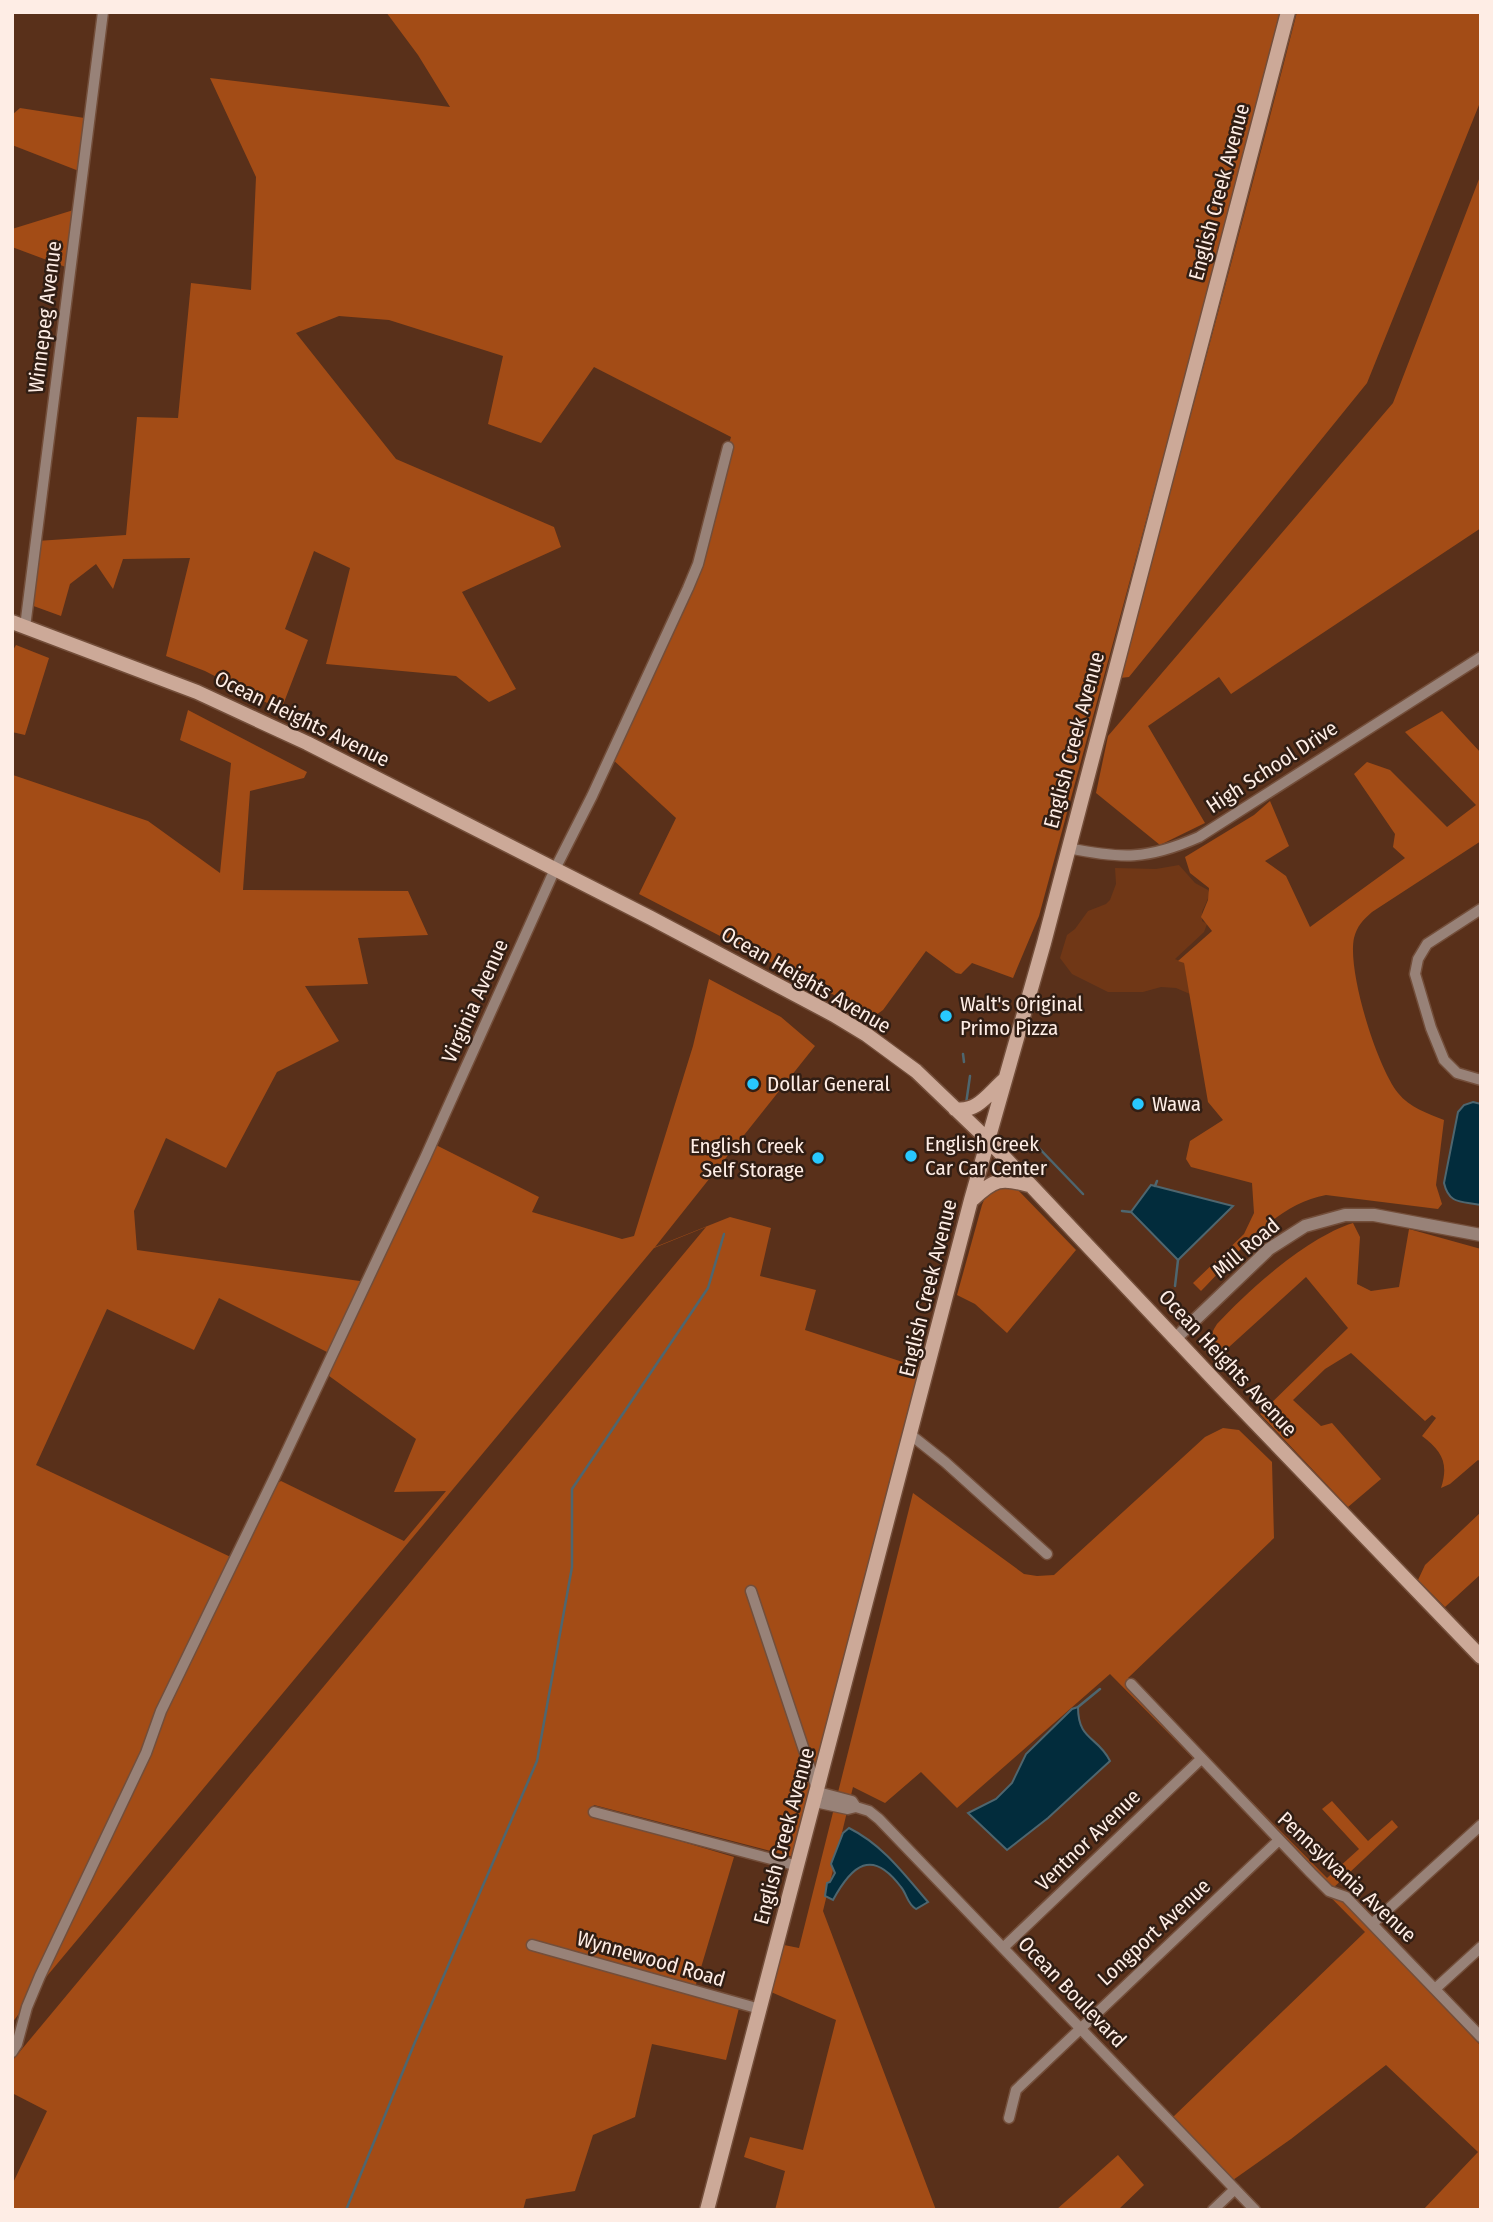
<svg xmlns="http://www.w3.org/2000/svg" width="1493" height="2222" font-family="'Fira Sans Condensed',sans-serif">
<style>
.green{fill:#703716}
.forest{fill:#a34c16;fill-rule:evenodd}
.water{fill:#022c3c;stroke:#4e666f;stroke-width:2}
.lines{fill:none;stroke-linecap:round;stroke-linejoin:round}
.stream{stroke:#4e666f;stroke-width:2.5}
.minor-casing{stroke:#734e3a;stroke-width:13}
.tertiary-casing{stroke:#734e3a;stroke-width:15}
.secondary-casing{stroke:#734e3a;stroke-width:17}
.minor{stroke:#988278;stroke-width:10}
.tertiary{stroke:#988278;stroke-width:12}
.secondary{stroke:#cca998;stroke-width:14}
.poi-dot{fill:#28c8ff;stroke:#311e14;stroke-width:2.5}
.labels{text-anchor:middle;stroke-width:5;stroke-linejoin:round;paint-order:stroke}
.street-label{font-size:21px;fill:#feede5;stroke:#311e14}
.poi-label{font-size:21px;fill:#feede5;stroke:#311e14;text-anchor:start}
</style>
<rect width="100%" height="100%" fill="#59301a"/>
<path class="green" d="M1179,865l16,18 13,7 2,4 -8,18v9l5,3 -3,8 -29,27 9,4 6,31 -14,-6 -15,-1 -18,5h-35l-36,-18 -12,-16 7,-23 8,-6 13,-18 18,-7 4,-4 6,-16 -1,-16 41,1z"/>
<path class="forest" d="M386,12h895l-63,243 -179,661 -26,62 -41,-15 -11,11 -5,-1 -30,-22 -43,59 -7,5h-9l-33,-20 -195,-101 37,-76 -66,-61 86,-192 35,-128 -137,-70 -53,76 -53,-19 15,-68 -114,-36 -50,-4 -43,17 100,126 158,68 7,20 -99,45 54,97 -27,13 -33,-26 -130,-12 24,-96 -36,-17 -29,78 23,11 -27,70 -76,-39 -39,-15 24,-98 -67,1 -10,30 -17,-25 -26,20 -9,32 -33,-12 9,-63 89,-6 11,-118 41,1 13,-135 60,7 5,-113 -46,-99 240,29 -32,-52z
M1297,12h184v88l-114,283 -238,294 -9,1c59,-222 120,-443 177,-666z
M20,108l71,11 -7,54 -72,-28v-30z
M1481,174v354l-250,166 -12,-17 -71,49 57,97 -45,22 -64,-52 12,-57 285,-333z
M80,208l-9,61 -59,-22v-18z
M16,645l33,13 -24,77 -13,-3v-80z
M188,710l119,62 -3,6 -54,13 -7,99 165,1 20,44 -70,3 10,46 -63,2 34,55 -62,31 -51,96 -60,-30 -32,73 3,39 230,32 65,-139 107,54 -7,15 90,27 12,-3 59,-190 16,-67 72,38 34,29 -160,201 75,-30 41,11 -11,48 56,14 -11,40 116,38 -127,489 -200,-52 -5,9 145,43 -40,134 46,13 -14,56 -74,-16 -17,73 -42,18 -18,56 -49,8 -3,11h-511v-25l35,-74 -35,-18v-32l694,-834 -52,21 -607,728 -35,47v-1245l1,-3 135,46 72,52 11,-110 -51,-23zM219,1298l114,57 -8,18 91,66 -22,53 52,-1 -42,50 -123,-60 -10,6 -34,73 -201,-95 71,-156 87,41z
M1442,711l39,42v88l-109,71c-9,8 -15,14 -18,26 -7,33 23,129 44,155 12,15 29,20 46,27l-8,65 6,19 -4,5 -112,-14c-52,9 -90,61 -125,96l-8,-8 51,-49 10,-21 -2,-30 -61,-16 -5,-8 4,-18 33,-21 -15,-18 -24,-139 -6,-2 34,-30 -11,-14 7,-17 1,-12 -19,-15 -5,-16 69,-42 16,-14 19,45 -24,15 21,15 24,51 95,-69 -12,-11 2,-13 -41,-60 13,-12 23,8 57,57 29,-22 -71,-73z
M996,1187l20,1 60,62 -69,83 -32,-29 -18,-9 25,-90 4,-10z
M1353,1223l7,14 -3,47 14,7 28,-4 10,-58 72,20v213l-3,-2 -28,24 -9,4c8,-25 1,-37 -19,-52l14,-18 -4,-3 -7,6 -74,-68 -26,16 -32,31 28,26 11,-3 49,56 -33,28 -88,-93 88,-86 -42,-51 -88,80c-11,-11 -9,-21 -1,-33 32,-35 91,-87 136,-101z
M1223,1428l16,2 33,32 2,76 -146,140 73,81 52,44 74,75 32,-29 -37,-40 10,-8 36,40 24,-21 6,7 -66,62 149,157v164h-58l55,-58 -92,-87 -95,74 -58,41 -60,-63 192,-185 -255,-258 -153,134 -36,-36 -36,31 -32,-16 -30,124 113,299h-161l10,-39 -41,-14 6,-20 53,13 33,-130 -65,-28 13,-47 15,3 114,-455 111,81 13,2 17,-1 151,-138z
M1481,1512v62l-36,33 -27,-27 7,-15z
M1118,2155l26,30 -26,25h-62z"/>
<path class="water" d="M1473,1102l8,2v101c-19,-4 -32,0 -37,-22l14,-71 6,-7z
M1151,1185l4,1 78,20 -55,54 -47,-48z
M1078,1707c0,34 20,29 32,54l-62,57 -41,32 -39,-37 28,-14 16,-16 14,-29 46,-45z
M849,1828c34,17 55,46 79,74l-12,7c-9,-5 -9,-15 -15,-22 -29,-39 -49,-22 -68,13l-8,-4 2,-13 3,-1 5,-9 -4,-9 12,-31z"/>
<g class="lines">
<path class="stream" d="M963,1054l1,8
M966,1104l4,-28
M1037,1140v6l46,48
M1155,1186l2,-5
M1122,1211l9,1
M1175,1286l3,-26
M1078,1707l22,-18
M346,2210l69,-168 122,-281 35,-194v-78l136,-201 16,-54"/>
<g class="minor-casing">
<path id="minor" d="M25,627l78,-615
M1068,848c54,11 79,12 131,-11l282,-180
M1481,909l-54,35 -9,15 -3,15 16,54 13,32 13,13 24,7
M911,1435l34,27 102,92
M751,1591l67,201 34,9 4,6 13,4 10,8 376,391
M1131,1684l180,189 18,18 17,6 135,140
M815,1802l33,7 8,-2
M594,1812l204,54
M1373,1923l108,-98
M532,1945l228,64
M1003,1948l198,-189
M1435,1989l46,-42
M12,2052l5,-8 10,-37 13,-31 106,-223 15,-42 116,-239 148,-314 130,-289 37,-73 96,-208 10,-24 30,-117
M1009,2118l7,-28 262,-249
M1213,2210l22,-21"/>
</g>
<g class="tertiary-casing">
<path id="tertiary" d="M1176,1338l93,-89 36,-23 40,-11h29l107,20"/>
</g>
<g class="secondary-casing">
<path id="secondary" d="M12,622l185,70 110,51 344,175 183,97 33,20 49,36 72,69 232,246 261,271
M955,1109c22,4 34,-16 49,-29
M973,1199c21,-20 28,-22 56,-14
M707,2210l264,-1010 73,-257 244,-931"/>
</g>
<use href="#minor" class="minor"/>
<use href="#tertiary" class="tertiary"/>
<use href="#secondary" class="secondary"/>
</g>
<g class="poi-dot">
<circle cx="946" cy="1016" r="7"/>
<circle cx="753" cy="1084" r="7"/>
<circle cx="1138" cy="1104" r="7"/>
<circle cx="911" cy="1156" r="7"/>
<circle cx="818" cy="1158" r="7"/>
</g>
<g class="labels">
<g class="street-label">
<text transform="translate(1219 192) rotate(-75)" y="7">English Creek Avenue</text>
<text transform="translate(45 317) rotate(-83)" y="7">Winnepeg Avenue</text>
<text transform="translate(302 719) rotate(26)" y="7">Ocean Heights Avenue</text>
<text transform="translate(1074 740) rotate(-75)" y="7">English Creek Avenue</text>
<text transform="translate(1272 767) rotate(-33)" y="7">High School Drive</text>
<text transform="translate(806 980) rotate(30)" y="7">Ocean Heights Avenue</text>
<text transform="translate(475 1001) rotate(-66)" y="7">Virginia Avenue</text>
<text transform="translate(1246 1248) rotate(-40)" y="7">Mill Road</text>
<text transform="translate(928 1288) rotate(-76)" y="7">English Creek Avenue</text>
<text transform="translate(1228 1363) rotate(47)" y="7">Ocean Heights Avenue</text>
<text transform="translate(784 1836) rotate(-75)" y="7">English Creek Avenue</text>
<text transform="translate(1088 1840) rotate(-44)" y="7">Ventnor Avenue</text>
<text transform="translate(1347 1877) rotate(43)" y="7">Pennsylvania Avenue</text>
<text transform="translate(1154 1932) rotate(-43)" y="7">Longport Avenue</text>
<text transform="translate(651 1959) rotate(16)" y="7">Wynnewood Road</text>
<text transform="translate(1072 1992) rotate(46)" y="7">Ocean Boulevard</text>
</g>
<g class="poi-label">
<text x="960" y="1011">Walt's Original<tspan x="960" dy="24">Primo Pizza</tspan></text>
<text x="767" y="1091">Dollar General</text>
<text x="1152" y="1111">Wawa</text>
<text x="925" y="1151">English Creek<tspan x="925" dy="24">Car Car Center</tspan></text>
<text x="804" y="1153" text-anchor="end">English Creek<tspan x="804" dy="24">Self Storage</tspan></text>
</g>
</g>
<rect width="1493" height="2222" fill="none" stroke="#feede5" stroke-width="28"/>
</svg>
